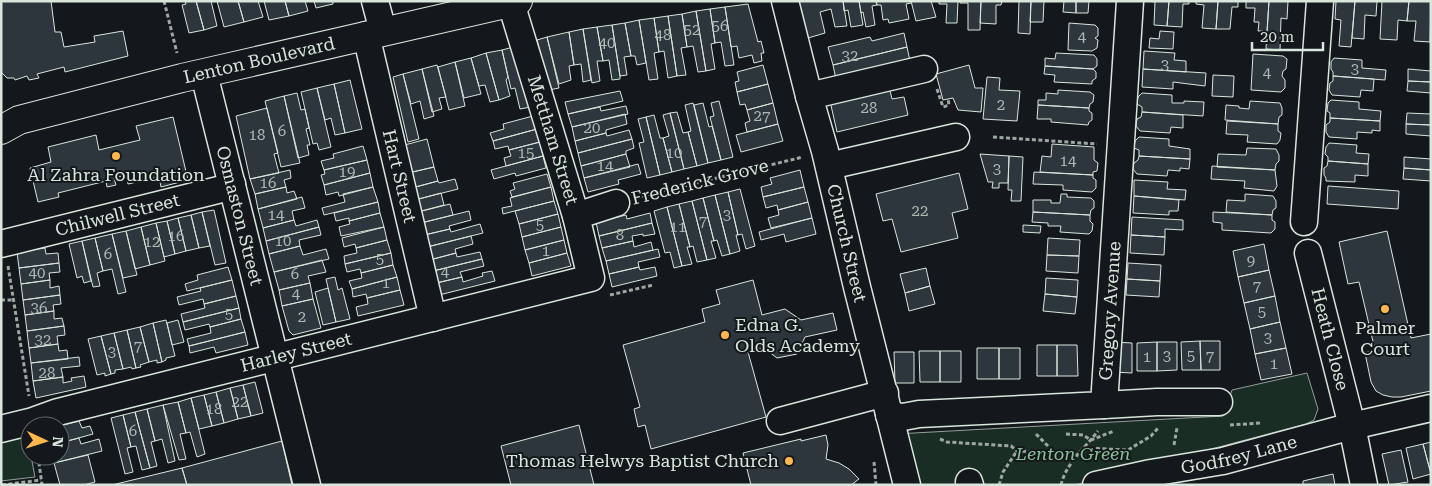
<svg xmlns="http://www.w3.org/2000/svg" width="1432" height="486" font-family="'Roboto Serif',serif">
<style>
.green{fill:#1a2d24;stroke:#939e99}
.building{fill:#2c363c;stroke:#d8e6dc}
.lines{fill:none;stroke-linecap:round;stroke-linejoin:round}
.minor-casing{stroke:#d8e6dc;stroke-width:29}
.major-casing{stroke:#d8e6dc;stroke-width:30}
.path{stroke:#9da8a2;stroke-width:3;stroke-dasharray:4 2.5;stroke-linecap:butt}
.minor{stroke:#14181c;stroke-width:26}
.major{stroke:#14181c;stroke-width:28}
.poi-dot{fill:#ffb74d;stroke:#14181c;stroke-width:2}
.labels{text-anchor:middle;stroke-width:4;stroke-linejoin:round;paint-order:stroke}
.number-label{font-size:15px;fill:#adbab4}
.street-label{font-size:18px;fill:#d8e6dc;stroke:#14181c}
.poi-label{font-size:18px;fill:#d8e6dc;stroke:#14181c}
.park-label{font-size:18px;font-style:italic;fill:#8ac095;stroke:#14181c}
</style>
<rect width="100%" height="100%" fill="#14181c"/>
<path class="green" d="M1307,373l11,36 -4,11 -8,4 -231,61h-90l-11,-13 -13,13h-54l-11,-51 327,-18 9,-26z
M27,427l3,29h1l4,21 -34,4v-43z"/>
<path class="building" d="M1,1h50l4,31h6l3,15 31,-5 -1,-6 29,-5 5,25 -63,16 -1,-5 -27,7 2,4 -10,2 -2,-4 -12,4 -1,-2h-7l-6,-6z
M185,1h11l8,29 -15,3 -7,-28 4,-1z
M196,1h15l6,25 -13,4z
M217,1h21l6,21 -20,5z
M238,1h20l5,16 -19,5z
M264,1h21l4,15 -20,4z
M285,1h20l3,10 -19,5z
M314,1h19v3l-17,4z
M799,1h44l4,25 -12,1 -4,-18 -11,3 5,21 -17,5z
M843,1h16l4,24 -12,2 -3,-17 -4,1z
M859,1h17l1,4 -5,1 3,19 -9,2 -3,-15 -2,1z
M876,1h35v2l-5,1 3,15 -20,4 -1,-4 -5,1 -2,-15h-4z
M911,1h20l5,16 -20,4z
M939,1h19l-1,22h-11l1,-19h-8z
M960,1h21l-1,29h-12v-27h-8z
M981,1h21l-1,4h-5v19l-16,-1z
M1019,1h12l-1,33 -12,-1z
M1031,1h13l-1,21h-13z
M1064,1h12v12l-13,-1z
M1076,1h13l-1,12h-12z
M1147,1h22l-2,25 -13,-1 1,-23z
M1169,1h20v3h-6l-1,23 -15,-1z
M1196,1h22l-2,28 -14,-1 2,-23 -8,-1z
M1218,1h20v6h-6l-2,22h-14z
M1246,1h23l-2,30h-9l1,-9h-5l1,-14h-9z
M1269,1h19l-1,18 -6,-1 -1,32 -14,-1z
M1336,1h19l-4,46 -12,-1 2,-26 -6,-1z
M1355,1h22l-1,15 -11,-1 -1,24 -12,-1z
M1382,1h27l-2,20 -9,-1 -1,20 -17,-1z
M1409,1h22l-1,41 -16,-1 2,-20h-9z
M748,4l10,38 3,-1 3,12h-3l1,8 -8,2 -2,-8 -13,3 -2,-12 -6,1 -6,-40z
M725,7l9,58 -9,1 -4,-24 -6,1 -5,-34z
M710,9l5,34 -4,1 4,25 -9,2 -10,-60z
M696,11l10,60 -8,1 -5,-26 -6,1 -5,-33z
M682,14l5,33 -6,1 5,27 -9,1 -9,-60z
M668,16l9,60 -9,2 -4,-27 -5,1 -5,-34z
M654,18l5,34 -5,1 4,26 -9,1 -10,-60z
M639,20l7,43 -9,2 -2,-9h-4l-6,-33z
M625,23l6,33 -7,1 3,18 -7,1 -8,-51z
M1069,23l26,2 3,3v8l-3,2 3,2 -1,8 -5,3 -24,-1z
M612,25l8,51v3l-8,1 -3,-20 -6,1 -6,-34z
M597,27l6,34h-6l3,20 -8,2 -9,-54z
M583,29l8,51 -8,2 -2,-18 -7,1 -5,-33z
M1160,31l14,1 -1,17 -24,-1 1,-10 9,1z
M569,32l5,33 -5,1 2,14 -12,4 -12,-47z
M904,33l3,14 -74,18 -5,-18 42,-10 2,4z
M547,37l12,51 -10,2 -12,-50z
M517,46l14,61 -11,2 -5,-21 -4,1 -9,-39z
M907,47l3,14 -73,23 -4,-19z
M502,50l6,27 -2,3 4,16 -11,4 -13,-47z
M1144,51l31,2 -1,7 12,1v11l-43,-3z
M486,53l13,47 -9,2 -5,-17 -6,1 -8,-28z
M1056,53l38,2 3,4v7l-4,3 -48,-3v-8l10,1z
M1253,54l30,2 4,3 -1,10 -3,2 -1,5 3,4v8l-4,4 -30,-2z
M471,58l10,36 -17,4 -9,-36z
M1334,58l28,2v8l24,2 -1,10 -52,-4v-4l-2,-3v-7z
M455,62l10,44 -16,4 -11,-43z
M437,65l9,32 -7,1 3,11 -10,3 -10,-43z
M763,65l5,19 -31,8 -2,-10 4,-1 -2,-9z
M969,65l6,23h8l-2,24 -23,-2 -5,-12 -10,2 -7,-26z
M1045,66l48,3 3,3v6l-4,3v3l-38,-2 1,-7 -11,-1z
M422,69l12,47 -10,3 -4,-18 -9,3 -8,-30z
M1143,69l63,4 -1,13 -32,-4v7l-31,-2z
M1408,69l23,2v11l-23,-1z
M403,74l16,65 -11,3 -15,-65z
M1213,75l21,1 -1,21 -21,-1z
M1333,76l41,3 -1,12 -12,-1 -1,7 -28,-2 -3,-5 1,-7 3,-2z
M987,77l13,1 -1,12 21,1 -3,30 -34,-2z
M350,80l12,49 -17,4 -11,-49z
M1408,81l23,1v11l-24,-2z
M334,84l11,49 -10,2 -4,-17 -6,2 -8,-32z
M768,84l5,19 -26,7 -2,-6 -5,1 -3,-13z
M889,87l3,12 12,-2 4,18 -71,17 -7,-31z
M317,88l14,59 -12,3 -2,-7 -4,1 -12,-52z
M1058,90l32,2 4,3 -1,7 -3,2 -1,4 -51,-3v-5h8v-7l12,1z
M620,91l3,10 -55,13 -3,-12z
M297,93l4,17 4,-1 4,19 -3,1 4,16h-3l2,10 -11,3 -14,-62z
M1142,93l30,2v8h12v-2l20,1 -1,14 -61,-4v-5l-5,-3 1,-7z
M284,96l16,67 -19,4 -16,-66z
M1331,100l28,2v7l22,2 -1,10 -50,-3v-5l-3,-2 1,-8z
M719,101l14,56 -12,3 -11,-43 4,-1 -3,-13z
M1250,101l30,2 2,5v7l-3,2 -1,7 -53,-4 1,-15 13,1v2l10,1z
M693,103l15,60 -11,3 -9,-34 3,-1 -6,-26z
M703,103l6,24 3,-1 9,34 -13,3 -14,-58z
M773,103l5,21 -31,8 -2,-9 5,-2 -3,-11z
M1038,105l51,3v3l3,2v7l-3,2 -1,3 -37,-3v-3h-14z
M626,106l2,8 -56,13 -4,-13 32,-7 1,4z
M267,108l11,45 -4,1 5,19 -29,6 -14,-63z
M677,112l6,21 5,-1 9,34 -13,3 -14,-56z
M1142,112l41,3v13l-12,-1 -1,6 -30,-2 -4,-5 1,-7 4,-2z
M670,113l14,56 -12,3 -9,-34 6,-2 -6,-21z
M1407,113l24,1v11l-25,-1z
M625,114l2,10 -21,6v3l-31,8 -3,-14z
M654,115l6,23h3l9,34 -12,3 -14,-58z
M533,116l4,13 -44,12 -3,-8 14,-4 -1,-5z
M173,117l15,63 -27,7 -2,-10 -31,7 -2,-9 -12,3 2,7 -9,2 -1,-6 -48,12 1,4 -21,5 -8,-34 21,-6 -3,-15 48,-12 3,15 41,-10 -4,-14z
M646,117l14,58 -13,3 -8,-35 5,-1 -6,-23z
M1330,118l50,3v10l-8,-1v3l-15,-1v7l-28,-2 -3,-5v-7l4,-3z
M1227,121l51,3v7l3,2 -1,7 -3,4 -30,-2 1,-7 -22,-1z
M778,124l5,17 -42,11 -5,-17z
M1406,124l25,1v11l-25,-2z
M537,129l3,13 -31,8 -1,-4 -13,3 -2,-8z
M629,130l3,9 -54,14 -3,-12 31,-8 1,3z
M1139,137l30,2v7l21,3v10l-51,-3v-6l-5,-2 1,-7z
M427,139l7,28 -30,7 -7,-27z
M632,139l2,9 -8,3v3l-45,12 -3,-13z
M540,142l3,14 -37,10 -2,-8 7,-2 -2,-6z
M1329,143l28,2 -1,8 13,1 -1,10 -40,-3v-4l-3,-3 1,-7z
M1052,144l42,3v13l4,3 -1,8 -4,1v3l-53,-3 2,-16 9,1z
M363,146l4,14 -43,10 -3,-9 13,-3 -1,-4z
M1247,148l29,1 3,6v6l-3,3 -1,6 -58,-3 1,-13 28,1z
M626,154l4,13 -46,11 -3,-12z
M980,154l29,2 -1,27h-9v5h-7l1,-6h-5z
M543,156l3,12 -30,8 -1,-3 -21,6 -3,-9z
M1009,156l14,1 -2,44h-10l1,-11h-4z
M1139,156l51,3 -1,10 -9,-1v3l-12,-1 -1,6 -30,-2 -4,-5 1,-6 4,-3z
M1404,157l27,2v11l-27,-2z
M367,160l3,13 -46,12 -3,-10 4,-1 -1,-4z
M1328,161l40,3v12l-13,-1v7l-29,-1v-3l-2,-3v-7l3,-2z
M638,164l3,10 -23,6 1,4 -31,8 -4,-14z
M1212,166l63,4 2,16 -3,5 -30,-3 1,-7 -34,-2z
M434,167l4,14 -30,8 -4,-15z
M1404,168l27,2v11l-28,-2z
M290,170l1,8 -7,2 2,7 -31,7 -5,-15z
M800,170l4,17 -41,10 -2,-10 11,-3 -2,-6z
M1034,172l59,3v3l3,2v8l-4,4 -29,-2v-5l-30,-1z
M370,173l3,14 -34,9 -1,-4 -12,3 -2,-10z
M959,173l9,36 -16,4 6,25 -57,14 -9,-33 -9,2 -7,-27z
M547,174l4,13 -39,10 -2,-6 5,-2 -2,-6z
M455,179l3,10 -47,12 -3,-12 30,-8 1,2z
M1134,180l34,2 -1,7 19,1 -1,10 -51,-4z
M1328,186l71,5 -1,18 -71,-5z
M286,187l1,6 7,-2 3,8 -39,10 -3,-15z
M373,187l5,15 -54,13 -2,-7 23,-6 -2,-8z
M551,187l3,14 -51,13 -1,-6 10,-2 -2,-8z
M804,187l4,15 -30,8 -1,-5 -11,3 -3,-11z
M740,189l15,57 -9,3 -4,-15 -4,1 -10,-43z
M728,192l10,43h-2l4,16 -10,3 -15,-59z
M441,193l3,12 -30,8 -3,-12z
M1061,194h6v3l24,1 3,3v7l-3,2 -1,5 -57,-3v-12h18v3h9z
M1245,194l28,2 3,5v7l-3,2 -1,5 -46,-3 1,-12 18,1z
M715,195l15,59 -8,2 -5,-16 -3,1 -11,-43z
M1134,196l45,4 -1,11h-9v4l-36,-2z
M302,197l3,11 -13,3 2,9 -31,8 -5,-19z
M703,198l11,43h-3l5,17 -9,2 -15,-59z
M554,201l4,13 -39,10 -4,-13z
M692,201l15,59 -10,2 -4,-16 -3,1 -11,-43z
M378,202l2,11 -31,8v-3l-13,3 -2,-8z
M808,202l4,16 -41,10 -3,-10 11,-3 -1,-5z
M450,204l3,11 -36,9 -3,-11z
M679,204l11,43h-3l5,17 -10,2 -15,-59z
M667,207l15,59 -8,2 -4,-16 -5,1 -11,-42z
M214,210l12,53 -11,2 -13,-53z
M469,211l2,9 -22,6 1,3 -30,7 -3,-12z
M202,212l8,34 -11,2 -8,-33z
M1033,212l57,3v6l3,3 -1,7 -3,3 -29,-2 1,-6h-13v-3l-16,-1z
M1213,212l59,3v5l3,2v7l-4,4 -49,-3v-7l-9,-1z
M380,213l4,14 -43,9 -2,-9 11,-3 -1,-3z
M650,213l2,10 -53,13 -3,-14 30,-7 1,4z
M558,214l3,13 -39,10 -3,-13z
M191,215l8,33 -13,3 -8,-33z
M1132,217l51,3v10l-18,-1v8l-34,-2z
M178,218l8,33 -11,3 -8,-33z
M812,218l4,16 -30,8 -2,-8 -23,6 -2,-8z
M294,220l2,6 21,-6 2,7 -53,14 -3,-13z
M167,221l8,33 -11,3 -8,-34z
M156,223l9,38 -15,4 -9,-38z
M652,223l3,11 -12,2v-2l-11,2 1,5 -31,7 -3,-12z
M480,224l3,9 -60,15 -3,-12 30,-7 1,3z
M1023,225l18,1 -1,7 -17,-1z
M141,227l9,38 -15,4 -9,-38z
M319,227l2,8 -22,5 1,6 -31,8 -3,-13z
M384,227l3,13 -31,8 -1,-4 -11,3 -2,-9z
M561,227l3,13 -39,10 -3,-13z
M126,231l11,44 -14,3 -11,-44z
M1387,231l24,107 20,-4v57l-30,6h-9l-9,-2 -7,-4 -5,-9 -6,-29 10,-3 -16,-68 -11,2 -9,-42z
M112,234l14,58 -8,2 -6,-25 -9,2 -8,-33z
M1131,235l34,2 -1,18 -34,-2z
M471,236l2,8 -18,5 1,4 -30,8 -3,-13z
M95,238l8,33 -6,2 3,13 -7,1 -11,-46z
M1048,238l32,2 -1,16 -32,-1z
M387,240l4,13 -46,11 -1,-8 13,-3 -1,-5z
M564,240l3,13 -38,10 -4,-13z
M82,241l9,40 -7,2 -2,-7 -5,2 -8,-34z
M633,241l1,6 17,-5 2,8 -47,11 -4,-13z
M1264,244l5,26 -31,7 -5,-26z
M300,246l3,9 23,-6 3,10 -55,13 -5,-18z
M45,248l1,6 12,-1 1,10 -40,5 -2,-16z
M658,249l2,8 -22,5 1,5 -30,7 -3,-13z
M480,252l2,7 -53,13 -3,-11 30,-8 1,4z
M391,253l2,12 -32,8 -1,-4 -13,3 -2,-8z
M567,253l4,13 -39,10 -3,-13z
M1047,255l32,1 -1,17 -32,-2z
M482,259l2,7 -24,6 2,5 -30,7 -3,-12z
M322,260l4,12 -18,4 2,7 -31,7 -5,-18z
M59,263l1,9 -11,1 1,7 -29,4 -2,-16z
M1128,263l33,2 -1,16 -33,-2z
M393,265l4,12 -45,12 -3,-8 13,-3 -1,-5z
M228,267l4,13 -45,11 -2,-7 13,-4 -1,-5z
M639,267l1,3 15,-3 2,9 -45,11 -3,-13z
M926,268l4,18 -25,7 -5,-19z
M1269,270l6,26 -31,7 -6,-26z
M492,271l3,10 -60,15 -3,-12 30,-7 1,5 20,-6 -1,-3z
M335,277l3,13 4,-2 8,31 -14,3 -10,-43z
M397,277l3,13 -33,8 -1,-4 -13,3 -1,-8z
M1046,278l32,2 -1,17 -32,-3z
M1127,279l33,2 -1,16 -33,-2z
M50,280v8l9,-2 1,9 -37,5 -2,-16z
M232,280l4,16 -32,8 -1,-5 -24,6 -2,-8 24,-6 -1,-3z
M753,280l9,35 23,-6 16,11 32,-7 4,17 -32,7 -8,17 -20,4 -13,-10 -16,4 18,65 -115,32 -6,-24 -7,2 -4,-18 6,-2 -17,-62 82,-23 -3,-13 18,-5 -4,-14z
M310,283l3,16 -31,7 -3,-16z
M930,286l5,18 -26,7 -4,-18z
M328,288l8,34 -13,3 -8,-33z
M400,290l4,15 -46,11 -2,-9 12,-3 -1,-6z
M1045,294l32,3 -2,17 -32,-3z
M60,295l1,9 -8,1 1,6 -29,4 -2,-15z
M236,296l3,12 -56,14 -2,-8 24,-6 -1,-4z
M1275,296l5,26 -30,7 -6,-26z
M313,299l8,29 -28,7 -4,-4 -7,-25z
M239,308l2,11 -31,8 -1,-3 -24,6 -2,-8z
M54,311v8l8,-1 2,8 -37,5 -2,-16z
M241,319l4,13 -56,14 -2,-7 24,-6 -1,-6z
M166,320l9,36 -9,2v2l-4,2 -9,-39z
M178,320l6,22 -12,3 -5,-22z
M1280,322l6,26 -31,6 -5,-25z
M153,323l9,39 -5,1v-3l-8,2 -9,-35z
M64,326l1,9 -8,1 1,8 -29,4 -2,-17z
M140,327l9,35 -9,3 1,2 -5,1 -9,-38z
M127,330l9,38 -4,1 -1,-2 -8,2 -9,-36z
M245,332l3,13 -32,8 -2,-6 -24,6 -1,-7z
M114,333l9,36 -8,1v3l-4,1 -10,-38z
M101,336l10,38 -6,2v-3l-8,2 -9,-36z
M1200,341l1,29h-19l-1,-28z
M1200,341h20v29h-19z
M1113,342l19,1v30l-19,-1z
M1157,342h20v28l-20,1z
M1157,342v29h-20v-28z
M58,344l1,7 8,-1 1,9 -37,4 -2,-15z
M1037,345h20v31h-20z
M1057,345h20l1,31h-21z
M977,348h22v31h-22z
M999,348h21v31h-21z
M1286,348l6,26 -31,6 -6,-26z
M919,351h21v31h-20z
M940,351h21v31h-21z
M894,352h20v31h-19z
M79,357l1,9 -19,2 2,9 -30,4 -2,-18z
M84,376l2,11 -50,11 -3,-17 30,-4v6l9,-2 -1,-3z
M255,382l8,31 -12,3 -8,-31z
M243,385l8,31 -13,3 -8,-31z
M230,388l8,31 -14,4 -8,-31z
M216,392l8,31 -12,3 -8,-31z
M204,395l8,31 -13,3 -8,-31z
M191,398l14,56 -8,3 -7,-25 -4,1 -8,-31z
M178,402l8,31 -6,1 6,25 -7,1 -16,-55z
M163,405l12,56 -7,2 -6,-24 -7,2 -8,-32z
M147,409l8,32 -4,1 6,24 -7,2 -15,-56z
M135,412l15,56 -8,2 -6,-24 -5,1 -8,-32z
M123,415l8,32 -4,1 6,24 -8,2 -14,-56z
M79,421l3,7 8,-2 3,8 -33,9v-17h-1z
M579,425l15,60h-83l-10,-39z
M826,435l2,10 -2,14 13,4 10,6 10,10 -8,6h-100l-8,-32 58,-14v2z
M79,438l2,6 18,-5 3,12 -48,12 -2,-7h8v-13z
M282,441l10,44h-105l-5,-17z
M1431,442v32l-8,-30z
M1423,444l8,30 -18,5 -7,-31z
M1401,450l7,32 -19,3 -7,-31z
M88,455l7,27 -11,3h-24l-6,-22z
M182,468l5,17h-75z
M1333,474l2,11h-32v-4z"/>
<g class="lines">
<g class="minor-casing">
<g id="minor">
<path d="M375,1l8,30"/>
<path id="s1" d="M785,1l24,95 16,55 32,136 50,198"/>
<path id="s2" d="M366,35l67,283"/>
<path id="s3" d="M204,74l103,411"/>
<path d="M809,96l115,-27"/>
<path d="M829,166l127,-29"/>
<path d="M576,216l40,-13"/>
<path d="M1304,222l16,-221"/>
<path id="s4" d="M1,244l221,-55 10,-5"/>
<path id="s5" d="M1308,253l44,173 12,59"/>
<path d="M1104,405l53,-3h62"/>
<path id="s6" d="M889,415l14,2 16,-3 185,-9 26,-404"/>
<path d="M780,421l105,-28"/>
<path id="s7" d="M1,429l32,-8 25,-9 533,-134 -15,-62 -65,-213"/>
<path d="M969,482l1,3"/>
<path id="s8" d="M1096,485l55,-12 72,-12 129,-35 79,-18"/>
</g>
</g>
<g class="major-casing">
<g id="major">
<path id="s9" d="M1,130l18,-10 163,-42 336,-77"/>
</g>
</g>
<path class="path" d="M164,1l13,52
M937,89l6,18 6,-2 -1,-6
M993,137l104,7
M639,197l164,-40
M8,266l21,130
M610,295l43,-10
M1,300h12
M1230,425l31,-2
M1036,434l18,18
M1066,434l17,1 8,5 23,-9
M940,439l7,3 64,4 6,5 53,2 6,2
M1174,445l3,-17
M1083,448l45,2 23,-14 8,-9
M38,456l4,29
M874,462l2,23
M2,485l39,-5
M999,485l4,-13 14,-21
M1061,485c5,-22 24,-37 37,-54"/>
<use href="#minor" class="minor"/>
<use href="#major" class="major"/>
</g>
<g class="poi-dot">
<circle cx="116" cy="156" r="5"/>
<circle cx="1385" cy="309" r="5"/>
<circle cx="725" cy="335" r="5"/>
<circle cx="789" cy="461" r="5"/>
</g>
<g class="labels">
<g class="number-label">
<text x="720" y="31">56</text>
<text x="692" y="35">52</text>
<text x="663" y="40">48</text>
<text x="1082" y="42">4</text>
<text x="607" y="48">40</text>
<text x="850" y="61">32</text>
<text x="1165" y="70">3</text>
<text x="1355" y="74">3</text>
<text x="1267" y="78">4</text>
<text x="1001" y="110">2</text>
<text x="869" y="113">28</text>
<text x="762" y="121">27</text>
<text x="592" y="133">20</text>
<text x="282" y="136">6</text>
<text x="257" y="140">18</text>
<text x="526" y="158">15</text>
<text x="674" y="158">10</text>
<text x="1068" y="166">14</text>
<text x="605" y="171">14</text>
<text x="997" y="174">3</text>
<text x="347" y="177">19</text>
<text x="268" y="188">16</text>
<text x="920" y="216">22</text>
<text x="276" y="220">14</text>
<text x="727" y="220">3</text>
<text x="703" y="226">7</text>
<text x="540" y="230">5</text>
<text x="678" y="232">11</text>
<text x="620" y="240">8</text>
<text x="176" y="241">16</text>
<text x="283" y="246">10</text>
<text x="152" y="247">12</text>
<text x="546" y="256">1</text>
<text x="108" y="259">6</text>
<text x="380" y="264">5</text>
<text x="1251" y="266">9</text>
<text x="445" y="277">4</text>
<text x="37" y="278">40</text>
<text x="295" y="279">6</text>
<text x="386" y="288">1</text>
<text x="1257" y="291">7</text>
<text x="296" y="299">4</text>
<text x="39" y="313">36</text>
<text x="1262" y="317">5</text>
<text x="229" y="319">5</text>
<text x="302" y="322">2</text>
<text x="1268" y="343">3</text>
<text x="43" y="345">32</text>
<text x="138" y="351">7</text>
<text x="112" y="357">3</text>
<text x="1167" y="361">3</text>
<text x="1191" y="361">5</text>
<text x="1210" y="361">7</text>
<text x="1147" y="362">1</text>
<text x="1274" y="369">1</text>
<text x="47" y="378">28</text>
<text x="240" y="407">22</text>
<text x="214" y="414">18</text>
<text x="133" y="436">6</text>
</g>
<g class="street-label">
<text dy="6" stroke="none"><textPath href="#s9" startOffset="268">Lenton Boulevard</textPath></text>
<text transform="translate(553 140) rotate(73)" y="6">Mettham Street</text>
<text dy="6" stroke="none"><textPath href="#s2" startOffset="145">Hart Street</textPath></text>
<text transform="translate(700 182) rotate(-14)" y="6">Frederick Grove</text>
<text dy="6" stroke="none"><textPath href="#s4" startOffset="120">Chilwell Street</textPath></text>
<text dy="6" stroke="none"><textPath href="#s3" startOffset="146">Osmaston Street</textPath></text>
<text dy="6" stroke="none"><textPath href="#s1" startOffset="250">Church Street</textPath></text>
<text dy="6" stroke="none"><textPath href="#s6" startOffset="310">Gregory Avenue</textPath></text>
<text dy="6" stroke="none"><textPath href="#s5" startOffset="89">Heath Close</textPath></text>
<text dy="6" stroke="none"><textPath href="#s7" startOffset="305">Harley Street</textPath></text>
<text dy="6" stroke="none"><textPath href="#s8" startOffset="146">Godfrey Lane</textPath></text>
</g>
<g class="poi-label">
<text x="116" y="181">Al Zahra Foundation</text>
<text x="735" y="331" text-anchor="start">Edna G.<tspan x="735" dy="21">Olds Academy</tspan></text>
<text x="1385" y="334">Palmer<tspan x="1385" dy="21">Court</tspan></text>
<text x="779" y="467" text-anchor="end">Thomas Helwys Baptist Church</text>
</g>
<g class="park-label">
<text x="1073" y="460">Lenton Green</text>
</g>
</g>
<rect width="1432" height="486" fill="none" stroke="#d8e6dc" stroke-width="5"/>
<g transform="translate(45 441) rotate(94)"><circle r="24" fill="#14181c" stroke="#626a69"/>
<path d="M0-4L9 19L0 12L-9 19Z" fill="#ffb74d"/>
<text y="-8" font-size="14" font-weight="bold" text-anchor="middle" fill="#d8e6dc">N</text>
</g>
<path d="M1252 42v8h71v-8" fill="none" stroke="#d8e6dc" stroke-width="2.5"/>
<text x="1260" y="42" font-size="15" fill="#d8e6dc" stroke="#14181c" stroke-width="4" paint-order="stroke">20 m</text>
</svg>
